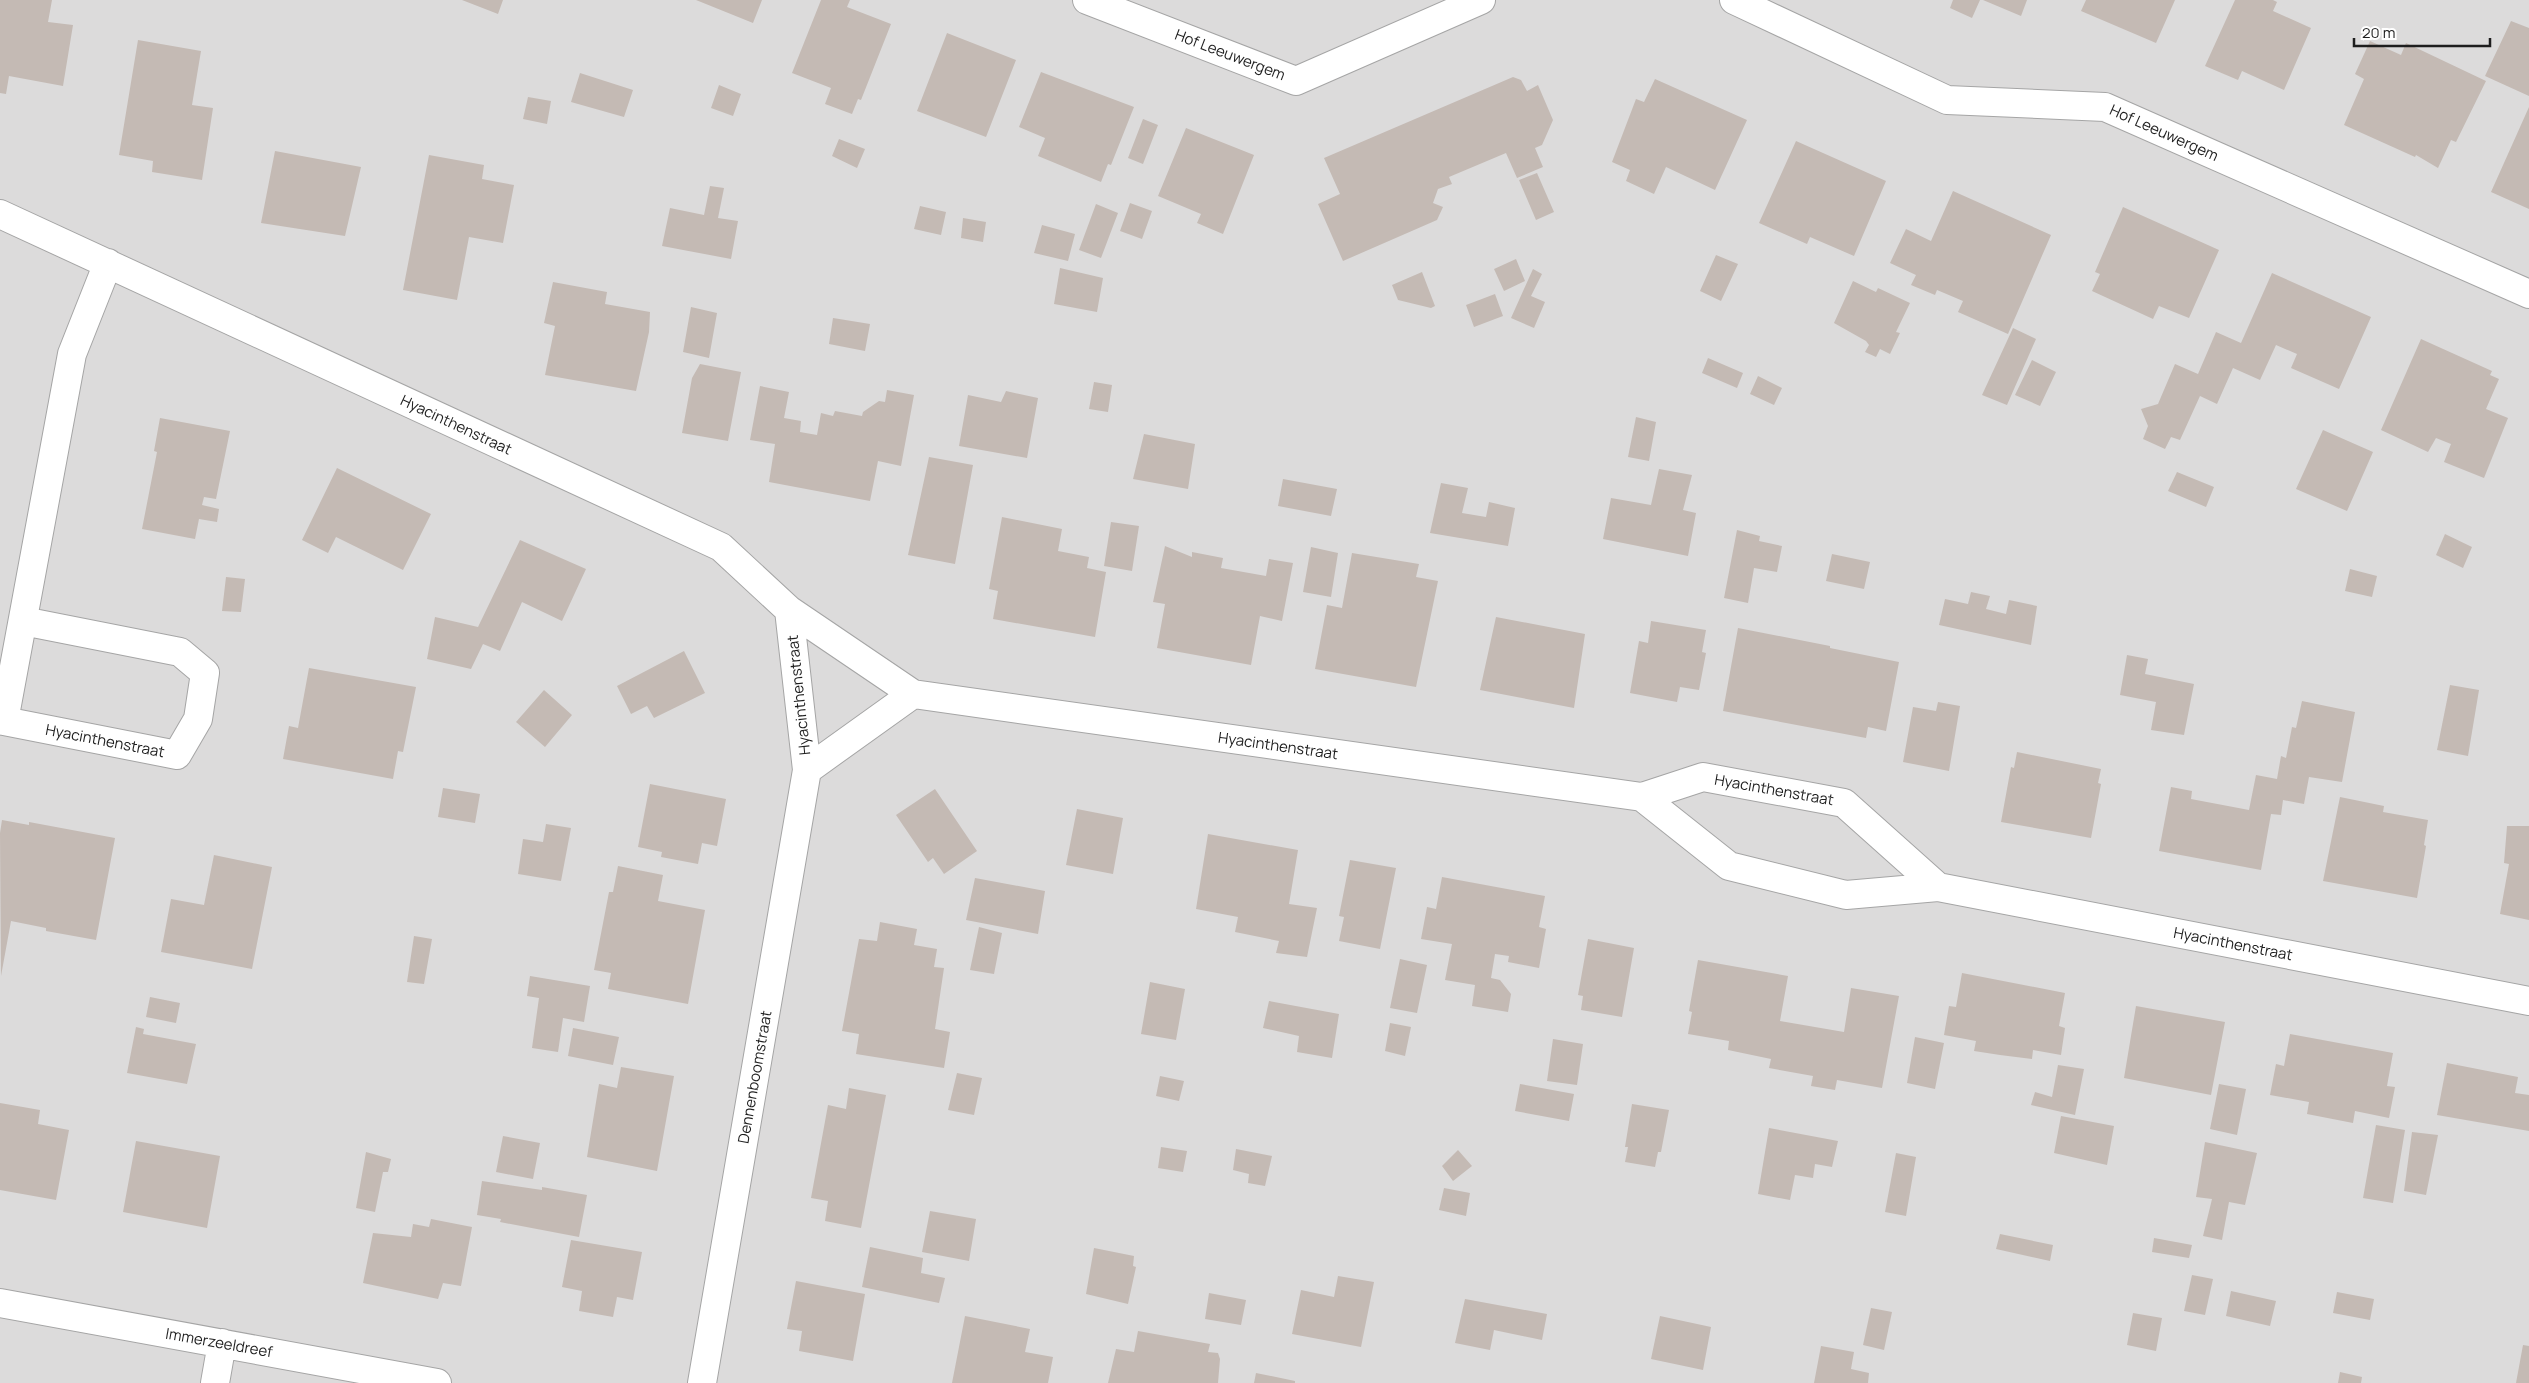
<svg xmlns="http://www.w3.org/2000/svg" width="2529" height="1383" font-family="Manrope,sans-serif">
<style>
.residential{fill:#dcdbdb}
.building{fill:#c4bab4}
.lines{fill:none;stroke-linecap:round;stroke-linejoin:round}
.minor-casing{stroke:#a5a5a5;stroke-width:30}
.minor{stroke:#fff;stroke-width:28}
.labels{text-anchor:middle;stroke-width:4;stroke-linejoin:round;paint-order:stroke}
.street-label{font-size:15px;fill:#1e1e1e;stroke:#fff}
</style>
<rect width="100%" height="100%" fill="#efebe4"/>
<path class="residential" d="M0,0h2529v1383h-2529z"/>
<path class="building" d="M0,0h52l-4,22 25,3 -10,61 -54,-10 -3,18 -6,-1z
M462,0h41l-5,14z
M696,0h66l-9,23z
M821,0h29l-3,7 44,17 -30,76 -3,-1 -6,15 -27,-10 6,-16 -39,-15z
M1953,0h27l-8,18 -22,-10z
M1983,0h44l-6,16z
M2086,0h89l-19,43 -75,-32z
M2235,0h38l4,2 -4,9 38,17 -27,62 -42,-19 -4,9 -33,-14z
M2511,21l18,7v68l-44,-20z
M947,33l69,27 -30,77 -69,-26z
M138,40l63,11 -9,54 21,3 -11,72 -50,-8 1,-11 -34,-6z
M2370,41l31,14 5,-12 80,38 -30,61 -5,-2 -13,28 -22,-13 -1,2 -71,-32 20,-46 -9,-5z
M1041,72l93,35 -23,58 -3,-1 -7,18 -63,-26 7,-18 -26,-11z
M580,73l53,17 -9,27 -53,-15z
M1513,77l8,3 6,11 11,-6 15,35 -11,25 -7,3 8,19 -26,11 -11,-25 -57,24 3,7 -14,5 -5,14 10,4 -6,13 -94,41 -25,-57 22,-10 -16,-36z
M1655,79l92,41 -32,70 -49,-23 -12,27 -28,-13 4,-11 -18,-8 24,-63 8,3z
M719,85l22,9 -8,22 -22,-8z
M528,97l23,4 -4,23 -24,-5z
M2529,107v102l-38,-17z
M1143,119l15,6 -15,39 -15,-6z
M1186,128l68,27 -31,79 -26,-11 4,-9 -43,-18z
M839,139l26,10 -8,19 -25,-12z
M1796,141l90,40 -32,75 -44,-19 -3,7 -48,-21z
M275,151l86,16 -16,69 -84,-13z
M429,155l55,10 -2,14 32,6 -11,58 -34,-6 -12,63 -54,-10z
M1537,173l17,39 -18,8 -17,-40z
M710,186l14,2 -6,30 20,3 -7,38 -69,-13 8,-38 34,7z
M1953,191l98,44 -43,99 -50,-22 5,-11 -26,-11 -2,5 -24,-10 5,-10 -26,-12 16,-34 25,12z
M1130,203l22,8 -10,28 -22,-8z
M1096,204l22,9 -17,45 -22,-8z
M920,206l26,6 -5,23 -27,-6z
M2123,207l96,43 -30,68 -30,-12 -6,13 -61,-28 8,-17 -5,-2z
M963,218l23,4 -3,20 -22,-4z
M1042,225l33,9 -7,27 -34,-8z
M1716,255l22,9 -17,37 -21,-10z
M1516,259l9,22 -21,10 -10,-22z
M1060,268l43,10 -6,34 -43,-8z
M1533,269l9,5 -11,22 14,6 -11,26 -23,-10z
M1422,272l13,34 -4,2 -33,-8 -6,-15z
M2272,273l99,44 -32,72 -48,-21 6,-14 -21,-9 -16,35 -27,-12 -16,36 -17,-8 -20,44 -9,-3 -6,12 -22,-10 5,-13 -7,-17 17,-5 17,-40 23,10 18,-42 25,11z
M1853,281l23,11 2,-4 32,15 -14,29 4,1 -10,21 -10,-5 -4,8 -11,-5 4,-7 -3,-4 -32,-18z
M553,282l54,10 -2,12 45,8 -1,20 -13,59 -91,-16 10,-49 -11,-3z
M1495,294l8,22 -29,11 -8,-22z
M691,307l26,6 -8,45 -26,-6z
M833,318l37,6 -5,27 -36,-7z
M2013,328l23,11 -29,66 -25,-10z
M2421,339l71,32 -2,4 9,4 -13,30 22,9 -24,60 -40,-16 7,-18 -15,-6 -8,14 -47,-22z
M1708,358l35,15 -6,15 -35,-15z
M2032,360l24,12 -16,34 -25,-11z
M700,364l41,8 -13,69 -46,-8 10,-55z
M1758,376l24,12 -8,17 -24,-11z
M1094,382l18,3 -4,27 -19,-3z
M760,386l29,6 -5,26 17,3 -1,11 17,3 4,-22 12,3 2,-5 27,5 1,-4 16,-11 6,1 2,-12 27,5 -13,71 -23,-5 -8,40 -101,-19 6,-38 -25,-4z
M1006,391l32,7 -11,60 -68,-12 9,-51 33,7z
M1636,417l20,5 -7,39 -21,-4z
M160,418l70,13 -14,68 -12,-2 -2,8 17,4 -2,13 -18,-3 -4,20 -53,-10 15,-77 -3,-1z
M2323,430l50,22 -26,59 -51,-22z
M1144,434l51,10 -7,45 -55,-10z
M929,457l44,8 -18,99 -47,-9z
M337,468l94,46 -28,56 -67,-33 -8,16 -26,-13z
M1659,469l33,6 -9,35 13,3 -8,43 -85,-17 8,-41 40,7z
M2177,472l37,15 -8,20 -38,-16z
M1283,479l54,10 -6,27 -53,-10z
M1441,483l27,5 -6,25 24,4 3,-15 26,6 -7,38 -78,-13z
M1002,517l60,12 -4,22 31,6 -2,11 19,4 -11,65 -102,-18 5,-28 -9,-2z
M1111,522l28,4 -7,45 -28,-5z
M1737,530l23,6 -1,5 23,5 -5,26 -23,-4 -6,35 -24,-5z
M2445,534l27,13 -9,21 -27,-13z
M520,540l66,29 -24,52 -40,-19 -22,49 -17,-7 -12,25 -44,-10 8,-42 43,10z
M1165,546l27,11v-5l31,6 -2,10 45,8 3,-17 24,4 -11,58 -22,-5 -9,49 -94,-17 8,-44 -12,-2z
M1311,547l27,6 -7,44 -28,-5z
M1352,553l67,11 -3,13 22,4 -22,106 -101,-18 12,-64 15,3z
M1832,554l38,8 -6,27 -38,-8z
M2350,569l27,7 -5,21 -27,-6z
M226,577l19,2 -4,33 -19,-1z
M1971,592l19,4 -4,13 20,5 3,-14 28,6 -6,39 -92,-20 6,-26 23,5z
M1496,617l89,17 -11,74 -94,-18z
M1651,621l55,9 -4,22 4,1 -7,37 -19,-3 -3,15 -47,-9 9,-52 9,2z
M1738,628l92,18v2l69,14 -13,69 -18,-4 -2,11 -143,-27z
M684,651l21,42 -51,25 -7,-12 -16,8 -14,-28z
M2127,655l21,4 -3,15 49,10 -10,51 -33,-5 5,-28 -36,-7z
M309,668l107,19 -13,65 -5,-1 -5,28 -110,-20 6,-33 9,2z
M2450,685l29,5 -11,66 -31,-6z
M544,690l28,25 -27,32 -29,-25z
M2302,701l53,11 -13,70 -33,-5 -5,27 -21,-4 -2,15 -10,-1 -10,56 -102,-19 12,-64 21,4 -1,8 58,11 7,-35 21,4 4,-23 5,2 6,-31 4,1z
M1938,702l22,4 -11,65 -46,-9 10,-55 23,4z
M2017,752l84,17 -3,14 3,1 -10,54 -90,-16 10,-55 3,1z
M650,784l76,15 -9,47 -15,-3 -4,21 -37,-7 1,-5 -24,-5z
M443,788l37,6 -5,29 -37,-6z
M935,789l42,62 -33,23 -11,-16 -5,4 -32,-47z
M2340,797l44,9 -1,6 45,8 -4,25 2,1 -9,52 -94,-17z
M1077,809l46,9 -10,56 -47,-9z
M2,820l27,5v-3l86,16 -19,102 -50,-9v-3l-35,-7 -10,55 -1,-143z
M546,824l25,4 -10,53 -43,-7 5,-35 20,3z
M2507,826h22v94l-29,-6 9,-50 -5,-1z
M1208,834l90,16 -9,54 28,4 -10,49 -31,-4 3,-12 -44,-9 3,-15 -42,-8z
M214,855l58,12 -20,102 -91,-17 10,-53 33,6z
M1350,860l46,8 -16,81 -41,-8 5,-24 -5,-1z
M618,866l45,9 -5,26 47,9 -17,94 -80,-15 3,-16 -17,-3 15,-78h4z
M1442,877l103,19 -6,31 7,2 -7,39 -31,-6 1,-6 -14,-2 -4,24 9,2 11,14 -3,18 -36,-6 3,-21 -30,-5 7,-36 -31,-5 6,-32 9,2z
M975,878l70,13 -7,43 -72,-14z
M880,922l37,7 -3,16 23,4 -3,18 10,1 -9,61 15,3 -6,36 -88,-14 3,-20 -17,-3 17,-92 18,2z
M979,927l23,6 -8,41 -24,-4z
M414,936l18,3 -8,45 -17,-2z
M1588,939l46,9 -12,69 -41,-7 2,-14 -5,-1z
M1400,959l27,6 -10,48 -27,-5z
M1698,960l90,16 -8,45 64,11 7,-44 48,8 -17,92 -45,-8 -2,10 -24,-4 2,-10 -44,-8 2,-9 -43,-9 1,-9 -41,-7 4,-22 -3,-1z
M1962,973l103,20 -6,33 6,2 -4,27 -28,-5 -1,9 -32,-4 -26,-4 2,-10 -32,-6 5,-29 7,1z
M530,976l60,10 -6,36 -21,-4 -5,34 -26,-4 7,-50 -12,-2z
M1150,982l35,7 -9,51 -35,-6z
M150,997l30,6 -4,20 -30,-6z
M1269,1001l70,13 -7,44 -35,-6 2,-16 -36,-8z
M2136,1006l89,16 -14,73 -87,-17z
M1390,1023l21,4 -6,29 -20,-5z
M136,1027l8,2 -1,5 53,10 -9,40 -60,-11z
M573,1028l46,9 -6,28 -45,-9z
M2290,1034l103,19 -6,33 8,1 -6,31 -34,-7 -2,12 -46,-9 2,-12 -39,-7 6,-31 8,2z
M1915,1037l29,6 -9,46 -28,-6z
M1553,1039l30,5 -6,41 -30,-4z
M2447,1063l71,14 -3,16 14,2v36l-92,-16z
M2058,1065l26,4 -9,46 -44,-10 4,-13 17,5z
M621,1067l53,9 -17,95 -70,-14 12,-73 18,4z
M957,1073l25,5 -8,37 -26,-5z
M1160,1076l24,5 -5,20 -23,-5z
M1520,1084l54,10 -5,27 -54,-10z
M2219,1084l27,5 -9,46 -27,-6z
M849,1088l37,7 -25,133 -36,-7 3,-20 -17,-3 17,-93 18,4z
M0,1103l40,7 -2,14 31,6 -13,70 -56,-10z
M1632,1104l37,6 -8,42h-3l-3,15 -30,-5 3,-15h-3z
M2061,1116l53,10 -7,39 -53,-12z
M2376,1125l29,5 -12,73 -30,-5z
M1769,1128l69,13 -6,26 -17,-3 -2,14 -18,-3 -5,25 -32,-6z
M2412,1132l26,3 -12,60 -22,-4z
M503,1136l37,7 -7,36 -37,-7z
M136,1141l84,15 -13,72 -84,-16z
M2205,1142l52,11 -12,52 -16,-3 -7,38 -19,-4 9,-37 -16,-2z
M1161,1147l26,4 -4,21 -25,-4z
M1236,1149l36,7 -7,30 -17,-3 1,-9 -16,-4z
M1458,1150l14,16 -19,15 -11,-15z
M366,1152l25,7 -3,13h-5l-8,40 -19,-4z
M1896,1153l20,4 -10,59 -21,-4z
M482,1181l60,9v-3l45,8 -8,42 -79,-15 1,-3 -24,-4z
M1444,1188l26,5 -4,23 -27,-6z
M930,1211l46,8 -7,42 -47,-9z
M431,1219l41,8 -11,59 -18,-3 -5,16 -75,-16 10,-50 38,4 2,-13 16,3z
M2000,1234l53,11 -3,16 -54,-12z
M2154,1238l38,7 -3,13 -37,-6z
M571,1240l71,12 -9,48 -16,-3 -4,20 -34,-6 3,-20 -20,-4z
M870,1247l53,11 -2,15 24,5 -6,25 -77,-16z
M1094,1248l40,8 -1,10 3,1 -8,37 -42,-10z
M2192,1275l21,4 -8,36 -21,-4z
M1338,1276l36,6 -13,65 -69,-13 9,-44 33,7z
M796,1281l69,13 -12,67 -54,-10 3,-20 -15,-2z
M2231,1291l45,10 -6,25 -44,-10z
M2337,1292l37,7 -4,21 -37,-7z
M1209,1293l37,7 -5,25 -36,-6z
M1465,1299l82,15 -5,26 -48,-10 -4,20 -35,-7z
M1871,1308l21,4 -8,38 -21,-5z
M2133,1313l29,5 -6,33 -29,-6z
M965,1316l65,13 -5,23 28,5 -5,26h-96z
M1660,1316l51,11 -8,43 -52,-11z
M1138,1331l72,13 -2,8 10,1 2,6 -2,24h-110l8,-34 18,3z
M2523,1345l6,1v37h-13z
M1821,1346l33,6 -3,17 18,4 -1,10h-54z
M2340,1372l22,5 -1,6h-23z
M1256,1373l39,8v2h-41z"/>
<g class="lines">
<g class="minor-casing">
<path id="minor" d="M1087,0l209,81 185,-81
M1734,0l213,100 158,7 424,187
M0,214l721,333 68,63 124,84 729,103 61,-20 141,26 94,84
M23,621l157,31 25,21 -7,46 -21,36 -173,-34 68,-367 36,-91
M807,770l106,-76
M1642,797l87,69 117,29 92,-8 591,114
M0,1303l437,80
M215,1383l7,-40
M702,1383l105,-613 -18,-160"/>
</g>
<use href="#minor" class="minor"/>
</g>
<g class="labels">
<g class="street-label">
<text transform="translate(1230 55) rotate(21)" y="5">Hof Leeuwergem</text>
<text transform="translate(2164 133) rotate(24)" y="5">Hof Leeuwergem</text>
<text transform="translate(456 425) rotate(25)" y="5">Hyacinthenstraat</text>
<text transform="translate(799 695) rotate(-96)" y="5">Hyacinthenstraat</text>
<text transform="translate(105 741) rotate(11)" y="5">Hyacinthenstraat</text>
<text transform="translate(1278 746) rotate(8)" y="5">Hyacinthenstraat</text>
<text transform="translate(1774 790) rotate(10)" y="5">Hyacinthenstraat</text>
<text transform="translate(2233 944) rotate(11)" y="5">Hyacinthenstraat</text>
<text transform="translate(755 1077) rotate(-80)" y="5">Dennenboomstraat</text>
<text transform="translate(219 1343) rotate(10)" y="5">Immerzeeldreef</text>
</g>
</g>
<path d="M2354 38v8h136v-8" fill="none" stroke="#1e1e1e" stroke-width="2.5"/>
<text x="2362" y="38" font-size="15" fill="#1e1e1e" stroke="#ffffff" stroke-width="4" paint-order="stroke">20 m</text>
</svg>
